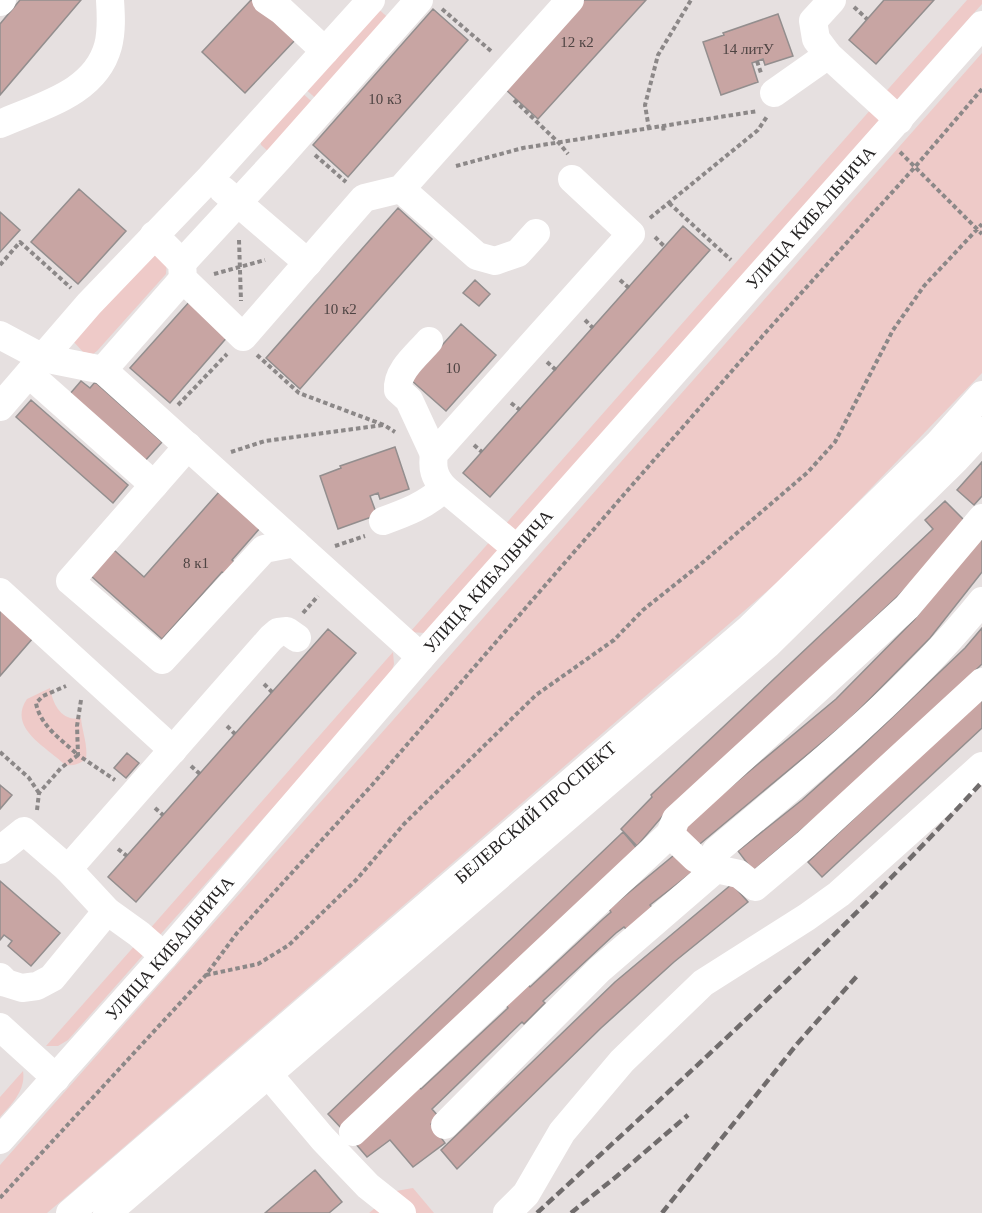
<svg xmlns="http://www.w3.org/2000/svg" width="982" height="1213" font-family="Georgia,serif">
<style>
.green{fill:#eecac8}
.building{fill:#c8a5a3;stroke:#938e8e;stroke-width:1.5}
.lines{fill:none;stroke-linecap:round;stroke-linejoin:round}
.path{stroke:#8c8888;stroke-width:4;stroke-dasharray:4.5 3;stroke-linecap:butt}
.minor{stroke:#fff;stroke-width:28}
.rail{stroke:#706c6c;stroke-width:4.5;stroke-dasharray:9 4.5;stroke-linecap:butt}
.labels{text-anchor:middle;stroke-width:6;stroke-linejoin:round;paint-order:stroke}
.number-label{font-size:15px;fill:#4e4443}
.street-label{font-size:18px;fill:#252323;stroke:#fff}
</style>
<rect width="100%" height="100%" fill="#e6e0e0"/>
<path class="green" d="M967,0h15v4l-90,101 -10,-9z
M375,6l18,16 -72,81 -18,-16z
M982,53v320l-186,193 -723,625 -26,22h-47v-48z
M300,91l18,16 -48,46 -9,-8 -1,-7z
M872,108l10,9 -369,419 -11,-8z
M149,252l18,9 -1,13 -69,77 -4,3 -10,-2 -11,-12z
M492,539l11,9 -78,85 -15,-1z
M393,652l1,12 -4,12 -231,260 -12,-4z
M50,688c3,17 12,34 31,30 1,13 7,27 5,40 -5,6 -14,9 -22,6 -17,-17 -57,-36 -37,-65z
M137,943l7,11 -76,86 -10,6h-12z
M23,1071c3,19 -11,33 -23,46v-20z
M413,1188l21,25h-65l27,-22z"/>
<path class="building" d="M20,0h61l-81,95v-71z
M251,0h4l41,39 -51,54 -43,-41z
M584,0h62l-108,119 -34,-31z
M884,0h50l-58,64 -27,-24z
M433,9l35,31 -120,137 -35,-32z
M778,14l15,42 -28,9 -2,-6 -11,4 6,19 -37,13 -18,-53 21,-7 -1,-2z
M79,189l47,42 -48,53 -47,-42z
M398,208l34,31 -132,150 -34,-31z
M0,212l20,18 -20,22z
M683,226l27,24 -220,247 -27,-24z
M475,280l15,14 -11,12 -16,-13z
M190,301l39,34 -59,68 -40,-35z
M461,324l35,31 -50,56 -35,-31z
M81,381l9,7 5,-6 67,60 -18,20 -75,-67z
M31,400l97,85 -15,18 -97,-86z
M395,447l14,42 -29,10 -2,-6 -8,3 7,19 -39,14 -18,-53 21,-8 -1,-2z
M982,462v34l-8,9 -17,-15z
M219,492l41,36 -28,32 8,7 -10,11 -8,-6 -60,67 -71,-63 23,-26 30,27z
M945,501l24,24 -30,32 -115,109 -158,146 -29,34 -16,-17 31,-32 -1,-2 282,-266 -8,-9z
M982,532v40l-52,66 -81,82 -154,128 -15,-19 156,-130 78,-79z
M0,609l33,29 -33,38z
M982,628v36l-103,100 -126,107 -15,-20 64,-51 59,-53 104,-99z
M328,629l28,24 -220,249 -28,-25z
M982,697v31l-160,149 -14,-15z
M127,753l12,10 -13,15 -12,-10z
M0,785l12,10 -12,14z
M623,832l17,20 -298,277 -14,-15z
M679,851l16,19 -45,35 4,4 -26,22 -4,-4 -8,6 -73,68 2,2 -21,21 -2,-2 -90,87 7,8 -8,7 14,19 -32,24 -23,-27 -23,17 -12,-14 62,-58 4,4 87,-81 -3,-4 22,-21 3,4 73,-68 8,-7 -2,-3z
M0,881l60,52 -29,33 -23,-20 4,-5 -8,-6 -4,5z
M732,884l16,18 -74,60 -73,66 -144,141 -16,-19 174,-168z
M315,1170l27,32 -13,11h-64z"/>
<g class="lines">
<path class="path" d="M854,7l13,12
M442,9l49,42
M757,61l4,12
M514,100l45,43 9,11
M663,126l1,7
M649,129l-4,-24 13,-50 33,-55
M900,152l82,82
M315,155l31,27
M456,166l67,-18 235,-37
M669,203l62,57
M650,218l108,-88 10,-15
M655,237l10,10
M239,240l2,61
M0,265l20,-23 51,46
M214,274l51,-14
M620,280l9,8
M585,320l8,8
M257,355l42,38 85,32 11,7
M547,362l9,8
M511,403l9,7
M178,405l49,-51
M474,445l8,7
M231,452l34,-11 118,-16
M335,546l30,-10
M303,613l15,-17
M264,684l8,8
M81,700l-4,26 1,29 37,25
M227,726l8,8
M0,752l29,26 10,15
M191,766l9,8
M155,808l8,7
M37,810l2,-17 22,-25 17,-13c-16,-15 -38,-29 -42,-52l7,-7 23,-10
M118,849l9,7
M206,975l52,-11 31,-19 68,-66 47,-55 132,-129 78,-55 29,-30 59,-47 106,-91 27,-30 58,-112 31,-44 58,-62
M0,1198l206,-223 31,-42 135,-148 268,-309 127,-145 148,-164 67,-78"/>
<g class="minor">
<path d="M266,0l16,11 43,40"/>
<path d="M832,0l-19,21 3,18 12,16 71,65"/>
<path d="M0,2l2,-2"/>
<path d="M774,93l54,-38"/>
<path d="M0,124c40,-18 95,-30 108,-78 4,-15 3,-31 2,-46"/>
<path d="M401,189l76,67 18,5 23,-8 18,-20"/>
<path d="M223,190l85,73"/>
<path d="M154,235l28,28 1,16 60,58 121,-139 37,-9 169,-189"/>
<path d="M182,263l96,-104 141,-159"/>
<path d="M0,335l43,23 60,12 318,287"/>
<path d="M429,341c-11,13 -33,30 -31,49l11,10 25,54"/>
<path d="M103,370l80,-91"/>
<path d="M29,374l125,111"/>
<path d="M0,407l89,-103 121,-126 161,-178"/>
<path d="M188,446l-118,135 92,79 102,-111 31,-6"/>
<path d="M383,521c22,-8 44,-16 61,-33"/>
<path d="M517,549l-73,-61c-10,-11 -12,-20 -10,-34l197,-220 -59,-55"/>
<path d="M0,592l173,158"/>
<path d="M670,834l25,24 21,11 23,5 16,13 51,-43 176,-162"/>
<path d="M0,850l24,-19 44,38 39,42 32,23 25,22"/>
<path d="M68,869l203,-231 7,-6 9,-1 10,7"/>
<path d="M0,977l6,6 16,5 15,-2 15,-8 55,-67"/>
<path d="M0,1027l56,51"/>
<path d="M268,1074l55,65 45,47 34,27"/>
<path d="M445,1125l154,-155 117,-101v-18c93,-78 189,-155 266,-250"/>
<path d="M353,1132l317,-298 6,-15 231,-212 75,-89"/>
<path id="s1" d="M0,1140l164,-184 257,-299 561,-632"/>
<path id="s2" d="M70,1213l680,-585 188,-184 44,-49"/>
<path d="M107,1213l660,-568 189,-186 26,-28"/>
<path d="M507,1213l19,-19 36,-62 60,-71 81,-78 104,-66 32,-23 143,-128"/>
</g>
<path class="rail" d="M537,1213c152,-140 306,-279 445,-431
M571,1213l46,-37 71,-61
M662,1213l135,-169 60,-68"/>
</g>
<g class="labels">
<g class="number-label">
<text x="577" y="47">12 к2</text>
<text x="748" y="54">14 литУ</text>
<text x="385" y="104">10 к3</text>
<text x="340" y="314">10 к2</text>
<text x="453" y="373">10</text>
<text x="196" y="568">8 к1</text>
</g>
<g class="street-label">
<text dy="6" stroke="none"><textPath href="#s1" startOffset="1228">УЛИЦА КИБАЛЬЧИЧА</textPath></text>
<text dy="6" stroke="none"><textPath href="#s1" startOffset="742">УЛИЦА КИБАЛЬЧИЧА</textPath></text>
<text dy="6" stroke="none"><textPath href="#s2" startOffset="614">БЕЛЕВСКИЙ ПРОСПЕКТ</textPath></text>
<text dy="6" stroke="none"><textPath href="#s1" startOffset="256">УЛИЦА КИБАЛЬЧИЧА</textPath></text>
</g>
</g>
</svg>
